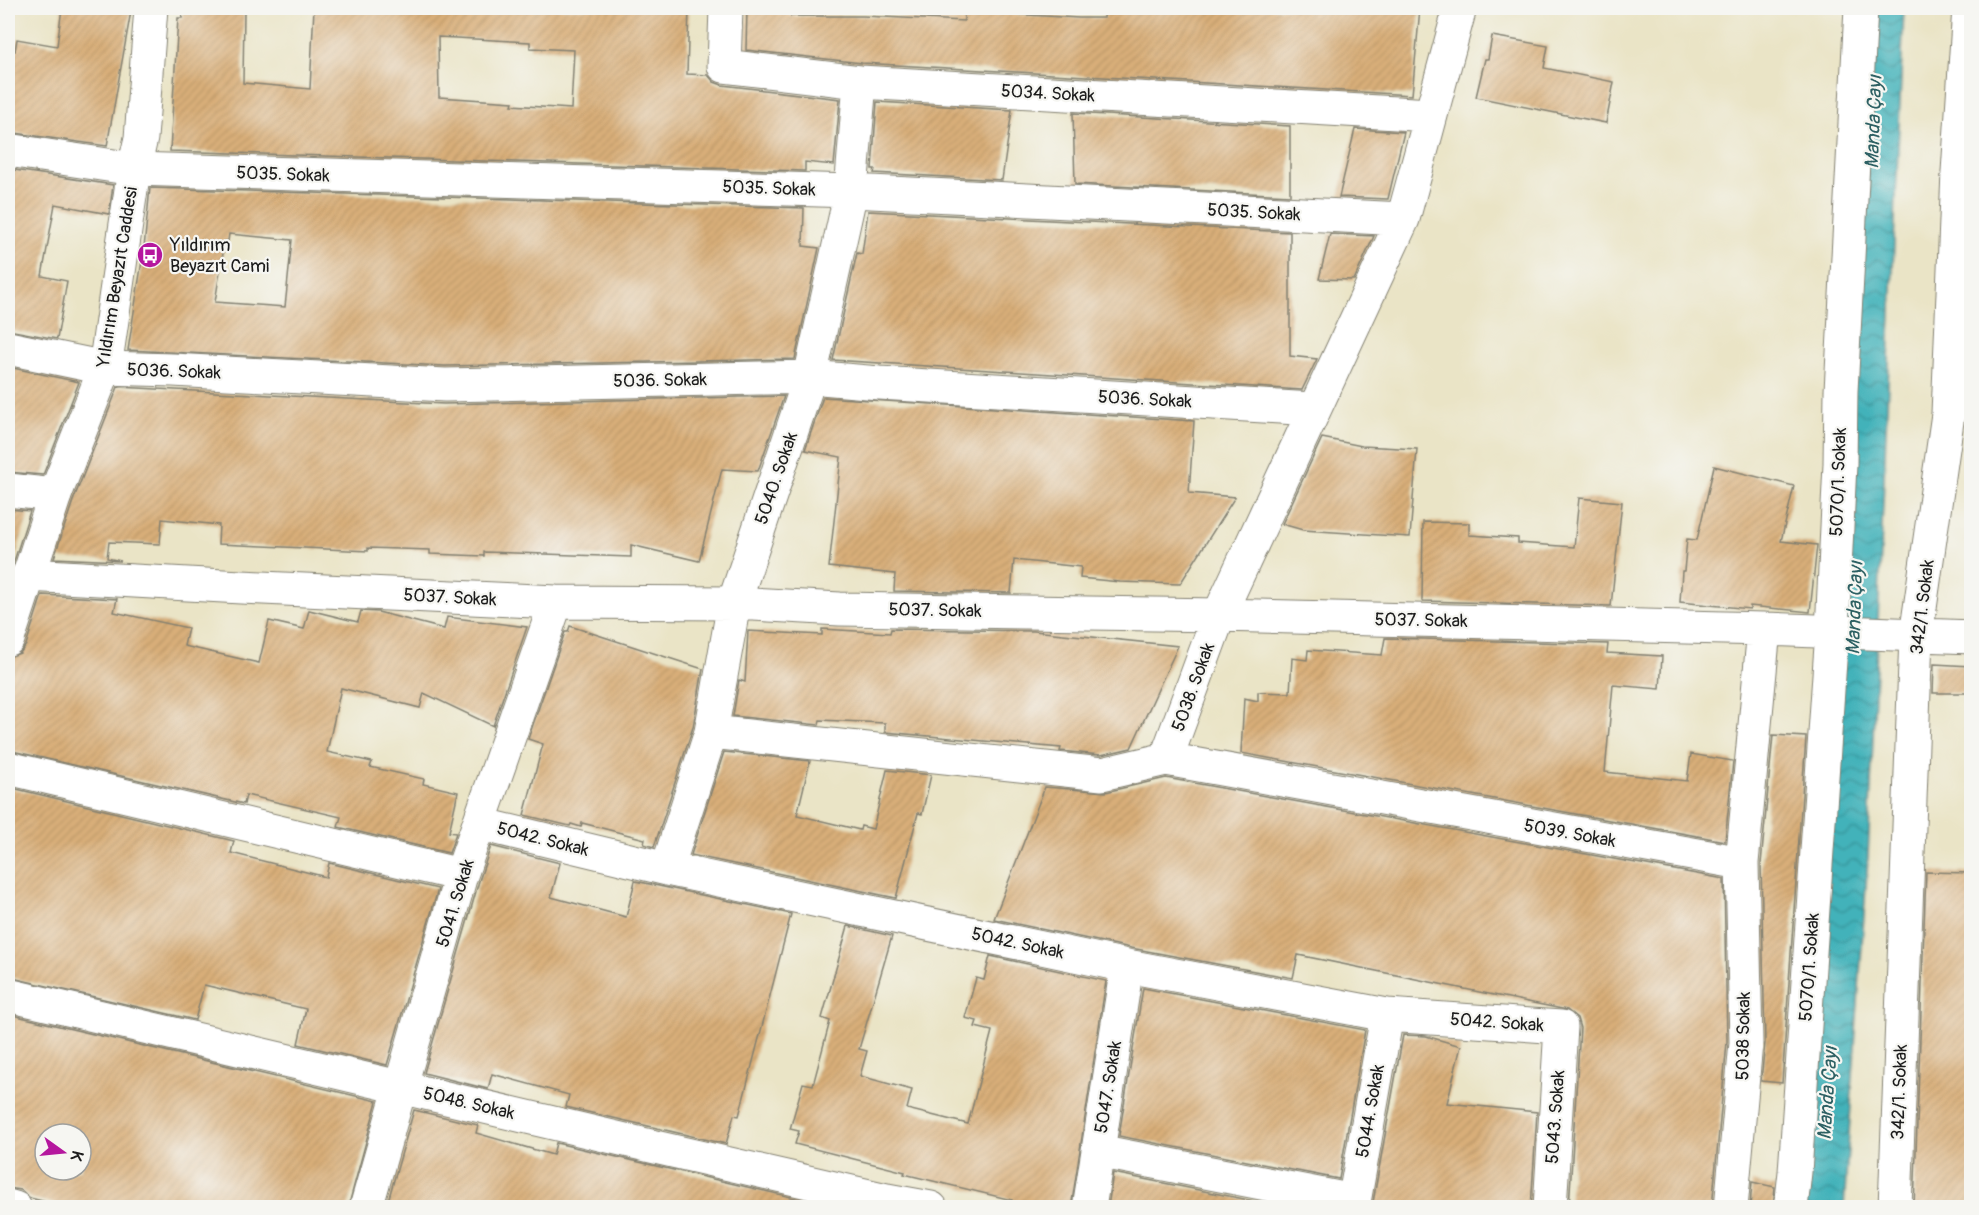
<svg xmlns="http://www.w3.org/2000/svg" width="1979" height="1215" font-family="Pangolin,sans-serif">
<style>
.water{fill:url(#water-waves);stroke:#2f676b;stroke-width:1.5}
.building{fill:url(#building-hatch);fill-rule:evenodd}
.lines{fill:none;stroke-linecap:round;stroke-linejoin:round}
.minor-casing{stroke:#838071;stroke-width:35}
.major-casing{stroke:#838071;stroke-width:35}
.minor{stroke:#fff;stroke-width:33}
.major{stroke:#fff;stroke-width:33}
.labels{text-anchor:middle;stroke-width:4.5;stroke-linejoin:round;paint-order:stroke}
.street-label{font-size:18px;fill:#1c1c1c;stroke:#f6f6f2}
.poi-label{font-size:18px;fill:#1c1c1c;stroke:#f6f6f2;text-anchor:start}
.water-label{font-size:20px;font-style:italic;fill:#2d6063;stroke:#f6f6f2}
</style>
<defs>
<pattern id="water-waves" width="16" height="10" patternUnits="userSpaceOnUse" patternTransform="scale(1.5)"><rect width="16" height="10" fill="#42b2ba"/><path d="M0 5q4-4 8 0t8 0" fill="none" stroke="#369096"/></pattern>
<pattern id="building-hatch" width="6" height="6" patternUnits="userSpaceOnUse" patternTransform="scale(1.5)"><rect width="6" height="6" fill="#d9af79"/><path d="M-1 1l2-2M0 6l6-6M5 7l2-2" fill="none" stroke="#ba9668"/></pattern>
</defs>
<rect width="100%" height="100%" fill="#f6f6f2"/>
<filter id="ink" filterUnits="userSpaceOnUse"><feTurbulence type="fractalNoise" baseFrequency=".0167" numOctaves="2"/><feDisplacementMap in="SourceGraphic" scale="12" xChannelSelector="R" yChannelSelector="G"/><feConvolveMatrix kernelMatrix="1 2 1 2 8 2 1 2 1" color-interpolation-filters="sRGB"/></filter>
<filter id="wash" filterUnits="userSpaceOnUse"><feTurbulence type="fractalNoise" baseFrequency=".008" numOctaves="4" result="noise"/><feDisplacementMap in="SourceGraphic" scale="24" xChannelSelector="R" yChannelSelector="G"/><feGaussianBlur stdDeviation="1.35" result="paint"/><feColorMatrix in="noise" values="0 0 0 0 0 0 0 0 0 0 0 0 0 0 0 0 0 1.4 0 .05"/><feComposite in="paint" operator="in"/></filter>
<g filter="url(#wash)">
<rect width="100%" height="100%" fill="#eae4c6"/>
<path class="water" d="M1857,8h47l-36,849 -24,350 -47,1z"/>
<g id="blocks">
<path class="building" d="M62,8h41l28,3 -24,135 -99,-14v-83l7,2 2,-12 40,7z
M183,8l61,3 -1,72 67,6 4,-81h375l-2,66 21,1 6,7 8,3 118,14 -6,66 -29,-3v9l-635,-20 8,-133h4zM438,37l92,5v6l44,2 -3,59 -59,-4 1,-3 -74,-5z
M747,8h44v8h72l101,5v-13h47v6l68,4h25l1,-10h315l-8,87 -550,-32 -116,-13z
M1492,36l56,10 -4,22 70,14 -8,41 -130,-26 9,-38h3z
M877,102l135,8 -10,70 -128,-7 1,-4h-3z
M1073,113l217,13v69l-215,-11z
M1355,129l49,3 -16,67 -49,-2z
M8,169l105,16 -4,29 -54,-10 -13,72 25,5 -10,58 -49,-9z
M150,188l654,20 -1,38 16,2 -24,111 -350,7 -317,-16 16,-102zM229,234l63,6 -7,67 -70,-5 10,-61h3z
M868,211l422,21v124l27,3 -15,31 -469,-30 24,-107 5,1z
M1330,234l44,2 -20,44 -35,-1z
M8,367l71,15 -36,93 -35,-3z
M118,387l326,17 340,-8 -26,75 -36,-2 -23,92 -68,-16v12l-147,-5v4l-54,-2v-4l-62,-2v3l-150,-7 1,-19 -57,-6 -2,25 -51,-2 -2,16 14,3 -67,-3 19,-57z
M823,397l371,24 -5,72 46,4 -55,87 -60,-2 -40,-4 1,-11 -67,-7 -3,33 -117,-2 1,-17 -66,-7 12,-110 -36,-7z
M1322,438l40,8 55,3 -7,88 -107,-7 -21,-6z
M1714,466l80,20 -13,55 36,4 -7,67 -60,-6v3l-70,-7 2,-31h2l3,-32 10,1z
M1579,498l43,4 -11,104 -189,-5 1,-79 46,1v12l49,3v5l56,4z
M8,509l22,2 -22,69z
M42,595l75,4 -3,13 74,16 -4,18 75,17 10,-42 35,8 5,-19 49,12 3,-11 17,1 66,17 3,-12 80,10 -34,99 -69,-33 -4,15 -79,-20 -14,64 45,10 -2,5 54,12 -1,5 35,8 -9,40 7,1 -7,20 -111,-26 3,-10 -95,-22 -2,9 -236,-54v-93l12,-4 6,-8z
M570,626l133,43 -10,58 -39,120 -10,-3 1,-5 -63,-16 -1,4 -10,-3 -1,2 -46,-11 19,-71 -15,-5 37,-107h3z
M822,629l68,4 1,-4 143,2 144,15 -47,102 -30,7 -41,-4 1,-3 -176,-16v-9l-65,-3 -1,5 -86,-9 6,-36 6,2 3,-51 74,4z
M1385,638l223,6 -1,9 55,3 -2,33 -47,-4 -8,87 82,9 4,-27 42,7 -8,80 -484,-88 3,-55 14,3v-9l32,1 2,-35 15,2 1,-10 74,5z
M1934,664l37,2v27h-38z
M1773,735l33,2 -24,346 -21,-2 4,-38 -4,-179z
M724,752l86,9 -13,54 63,15 1,-4 12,3 14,-59 44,5 -9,39 -4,-1 -22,85 -205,-43z
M1166,778l558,101 3,163 -15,166h-143l11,-180 -3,-10 -10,-8 -269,-55 -5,23 -162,-30 -137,-29 51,-132 61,5z
M8,787l226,54 -3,12 95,24 3,-14 109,26 -51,176 -89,-21 8,-35 -102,-24 -9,35 -187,-43z
M491,846l69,17 -9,34 75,20 9,-36 156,33 -52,202 -5,-1 -8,29 -160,-37 3,-12 -77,-21 -4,15 -64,-16 55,-192z
M1926,872l45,1v335h-57z
M848,926l44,10 -33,113 8,2 -7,25 52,14 -5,19 61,15 24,-93 -17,-4 2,-6 -12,-3 11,-40 8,2 6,-24 116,25 -35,227h-61l2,-8 -108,-26 1,-2 -110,-28 4,-13 -9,-2 13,-46 10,2 17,-64 -8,-3z
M1143,988l222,42 -26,149 -220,-43z
M8,1014l369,87 -29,107h-277l-41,-10 -9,-8 -13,-2zM45,1134h36v36h-36z
M1403,1035l23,1 35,10 -14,57 90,9 -6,96h-159z
M414,1110l64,15 -2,8 77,22 3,-12 265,61 -1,4h-434z
M1113,1173l176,35h-181z
M1752,1182l23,5 -2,21h-23z"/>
</g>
</g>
<g filter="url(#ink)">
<use href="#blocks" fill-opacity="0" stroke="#838071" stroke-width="1.5"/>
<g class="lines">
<g class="minor-casing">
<path id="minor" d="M726,8l-2,58 136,16 571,33
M8,150l126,19 717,22 552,28
M8,348l97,20 68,2 272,15 365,-8 69,6 434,26
M8,490l47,5
M28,575l213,12 315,15 178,1 106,6 379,6 545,14 208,8
M711,732l391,42 64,-15 576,104 22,-234
M1166,759l53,-144 184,-396 57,-211
M8,768l453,107
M480,824l187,45 460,97 260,49 174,12 -11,181
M667,869l44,-137 23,-129 76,-226 41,-186 9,-109
M8,995l647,152 232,53 44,8
M1098,1151l256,50
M8,1206l7,2
M366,1208l95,-333 95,-273
M1089,1208l38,-242
M1353,1208l34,-193
M1731,1208l15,-165 -4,-180
M1791,1208l4,-36 37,-541 8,-167 1,-73 20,-383
M1895,1208l21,-572 32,-222 10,-242 11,-164"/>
</g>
<g class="major-casing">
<path id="major" d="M8,639l47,-144 50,-127 29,-199 7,-31 10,-130"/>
</g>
<use href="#minor" class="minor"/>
<use href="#major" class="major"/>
</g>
</g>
<defs>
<g id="bus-disc" transform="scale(1.35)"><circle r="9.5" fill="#b5179e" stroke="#f6f6f2"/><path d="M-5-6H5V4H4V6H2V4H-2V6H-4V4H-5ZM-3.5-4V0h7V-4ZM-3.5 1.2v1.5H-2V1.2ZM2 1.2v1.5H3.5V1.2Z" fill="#fff"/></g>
</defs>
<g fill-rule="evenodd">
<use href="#bus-disc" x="150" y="255"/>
</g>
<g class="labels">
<g class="street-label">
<text transform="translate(1048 93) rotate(3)" y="6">5034. Sokak</text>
<text transform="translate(283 174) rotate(2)" y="6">5035. Sokak</text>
<text transform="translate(769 188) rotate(2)" y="6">5035. Sokak</text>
<text transform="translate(1254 212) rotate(3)" y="6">5035. Sokak</text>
<text transform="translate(117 277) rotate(-81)" y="6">Yıldırım Beyazıt Caddesi</text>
<text transform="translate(174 371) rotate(2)" y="6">5036. Sokak</text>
<text transform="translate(660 380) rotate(-1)" y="6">5036. Sokak</text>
<text transform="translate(1145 399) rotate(3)" y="6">5036. Sokak</text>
<text transform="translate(776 478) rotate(-71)" y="6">5040. Sokak</text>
<text transform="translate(1838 482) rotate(-88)" y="6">5070/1. Sokak</text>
<text transform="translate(450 597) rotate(3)" y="6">5037. Sokak</text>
<text transform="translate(1922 607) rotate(-83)" y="6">342/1. Sokak</text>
<text transform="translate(935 610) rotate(1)" y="6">5037. Sokak</text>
<text transform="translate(1421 620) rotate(1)" y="6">5037. Sokak</text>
<text transform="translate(1193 687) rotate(-70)" y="6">5038. Sokak</text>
<text transform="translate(1570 833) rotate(10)" y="6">5039. Sokak</text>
<text transform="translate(543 839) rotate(14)" y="6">5042. Sokak</text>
<text transform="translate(455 903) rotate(-73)" y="6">5041. Sokak</text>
<text transform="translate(1018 943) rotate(12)" y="6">5042. Sokak</text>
<text transform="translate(1809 967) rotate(-86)" y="6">5070/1. Sokak</text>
<text transform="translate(1497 1022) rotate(4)" y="6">5042. Sokak</text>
<text transform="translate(1743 1036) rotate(-89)" y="6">5038 Sokak</text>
<text transform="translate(1108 1087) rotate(-81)" y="6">5047. Sokak</text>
<text transform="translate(1899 1092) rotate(-88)" y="6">342/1. Sokak</text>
<text transform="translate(469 1103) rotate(13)" y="6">5048. Sokak</text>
<text transform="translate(1370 1111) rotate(-80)" y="6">5044. Sokak</text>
<text transform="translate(1555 1117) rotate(-86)" y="6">5043. Sokak</text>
</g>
<g class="poi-label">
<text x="170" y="251">Yıldırım<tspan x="170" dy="21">Beyazıt Cami</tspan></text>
</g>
<g class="water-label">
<text transform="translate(1873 122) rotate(-88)" y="7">Manda Çayı</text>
<text transform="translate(1854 608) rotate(-88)" y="7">Manda Çayı</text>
<text transform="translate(1827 1093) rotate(-86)" y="7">Manda Çayı</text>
</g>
</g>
<rect width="1979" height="1215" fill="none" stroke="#f6f6f2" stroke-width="30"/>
<g transform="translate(63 1152) rotate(105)"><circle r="28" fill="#f6f6f2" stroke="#9f9f9c" stroke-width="1.5"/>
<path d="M0-4.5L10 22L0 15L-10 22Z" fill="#b5179e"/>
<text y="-9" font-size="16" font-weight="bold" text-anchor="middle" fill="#1c1c1c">K</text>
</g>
</svg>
